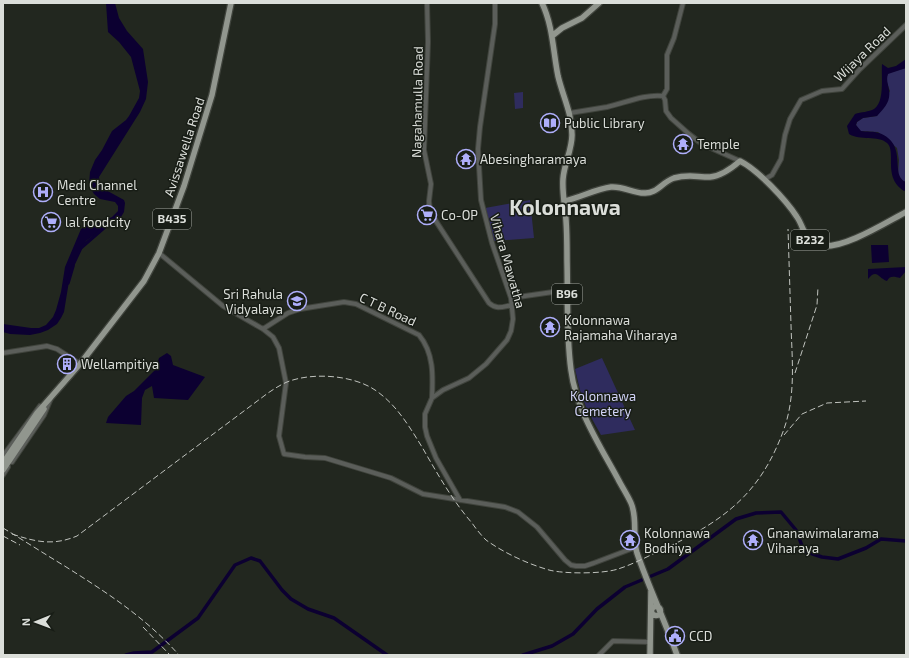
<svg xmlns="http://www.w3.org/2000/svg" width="909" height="658" font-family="'Exo 2',sans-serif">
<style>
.green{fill:#2f2c5e}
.water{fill:#0c0031}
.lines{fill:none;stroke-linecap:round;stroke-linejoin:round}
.canal{stroke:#0c0031;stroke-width:3.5}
.tertiary-casing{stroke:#40443d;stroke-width:6}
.primary-casing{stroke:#40443d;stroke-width:8}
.tertiary{stroke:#5b5e5a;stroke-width:4}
.primary{stroke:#91968e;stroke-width:5.5}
.rail{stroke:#c0c3be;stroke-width:1;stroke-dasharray:6 3;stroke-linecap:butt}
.labels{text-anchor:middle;stroke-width:3;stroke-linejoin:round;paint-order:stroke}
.shield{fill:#181d16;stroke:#a0a49e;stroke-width:1}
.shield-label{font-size:12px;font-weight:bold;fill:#dbded9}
.street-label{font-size:13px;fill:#dbded9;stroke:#181d16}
.poi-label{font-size:13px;fill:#dbded9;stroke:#181d16;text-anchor:start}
.park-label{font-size:13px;fill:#d2d3f7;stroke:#181d16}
.town-label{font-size:21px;font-weight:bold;fill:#dbded9;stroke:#181d16}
</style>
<rect width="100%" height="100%" fill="#22271f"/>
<path class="green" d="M906,68v114l-3,-1 -5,-6 1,-15 -2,-12 -19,-16 -18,-1 -4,-6 1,-3 6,-4 14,-2 13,-25 -4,-11 2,-7z
M523,92v16l-8,1 -1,-16z
M530,200l4,38 -40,3 -9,-33z
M602,358l33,72 -34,5 -14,-25 -7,-20 -5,-21z"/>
<path class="water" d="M106,3h9l4,15 8,13 16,18 5,33 -2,17 -6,13 -41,65 1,7 4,5 20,11 1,3 -1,9 -3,5 -13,7 -22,17 -16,34 -6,37 -3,6 -4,6 -9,6 -8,3 -10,2 -20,-1 -7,-2v-8l28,4h8l7,-3 7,-8 3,-7 5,-18 4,-25 16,-38 6,-4 12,-2 13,-6 6,-6v-5l-3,-4 -15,-3 -6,-5 -5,-9 1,-13 5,-12 7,-10 10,-19 14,-11 3,-4 10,-18 1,-7 -9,-34 -12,-15 -11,-10z
M906,59v9l-18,6c-2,6 0,9 1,16 2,12 -5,18 -12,26l-14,2 -6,4 -1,3 5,6c5,1 13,0 18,2 30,11 10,42 27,49v8l-2,1c-22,-14 -7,-39 -17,-48 -9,-8 -27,-2 -38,-9l-2,-8 8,-12c6,-2 14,-2 19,-5 11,-7 7,-33 8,-45l6,4 8,-2z
M871,245h17l1,17 -17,1z
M906,267v4l-6,7c-5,-1 -10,-3 -13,3 -9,-3 -10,-13 -19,-2v-10z
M167,353l4,3 2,9 32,12 -17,23 -34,-2 -2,-12 -7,4 -3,8 -1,27 -35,-2 2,-6 18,-21 8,-5 21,-21 4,-12z"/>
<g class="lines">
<path class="canal" d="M82,247l31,-27
M68,283l5,-17
M126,655l8,-2 18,-1 46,-34 37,-53 16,-7 9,3 22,29 9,9 17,10 26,9 53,37
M523,655l29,-9 21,-12 24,-25 28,-22 43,-18 68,-50 20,-6 25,-1 15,18 8,21 18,6 16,2 28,-11 15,-9 25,2"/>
<g class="tertiary-casing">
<path id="tertiary" d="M427,3l1,39 -4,108 7,34 -2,17 1,11 59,91c8,7 13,4 23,2
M683,3l-9,35 -7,17v34l-4,7 2,4 1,11 5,7 18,16 13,10 38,17
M570,113c13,-2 25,-4 37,-6 18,-4 37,-13 56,-11
M765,179l7,-4 9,-16 4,-24 5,-16 11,-19 21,-9 20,-2 18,-20 46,-44
M159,253l64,53 40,23 10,8 6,11 7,35 -7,53 5,18 21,3 20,1 66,20 32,16 82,13 13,5 19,15 28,33 6,5 5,1h9l9,-3 42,-16
M511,298l56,-8
M263,329l25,-16 12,-4 44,-7 12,2 63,31c15,18 14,41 13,63
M3,353l44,-7 10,3 23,15
M3,456l37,-50
M12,462l32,-47 7,-17
M3,475l5,-8
M460,500l-24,-42 -9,-22 -2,-9v-13l7,-16 11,-8 26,-12 17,-14 21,-24 4,-9 2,-12 -2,-21 -19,-55 -11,-43 -3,-51 2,-22 15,-103v-21
M599,655l14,-14 37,1"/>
</g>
<g class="primary-casing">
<path id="primary" d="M542,3c11,23 11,48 16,73 5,21 14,37 14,59 0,15 -8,29 -9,44 -1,13 2,27 3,41 1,13 1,27 1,41 1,36 -1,72 4,109 5,39 28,74 47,109 4,8 9,15 13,24 7,16 1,34 6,50 12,35 28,68 40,102
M552,36l10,-8 20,-10 17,-15
M564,201c16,-3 31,-12 47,-14 12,-1 22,6 33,6 13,1 18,-11 30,-15 14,-4 22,-1 36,-1 11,-1 22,-9 30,-16 18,9 46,39 57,56 5,7 7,18 13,24 3,3 7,5 11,5 23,3 64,-23 85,-34
M3,463l34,-50 43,-49 64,-83 15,-28 25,-67 28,-91 19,-92
M3,470l41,-61
M651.5 611a4.5 4.5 0 1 1 9 0a4.5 4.5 0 1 1-9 0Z
M650,655l1,-64"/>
</g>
<use href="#tertiary" class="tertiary"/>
<use href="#primary" class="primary"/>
<path class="rail" d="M795,373l22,-68 1,-18
M784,435l18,-21 25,-11 39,-2
M3,528c20,12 40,25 60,37 43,27 82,52 116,90
M12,534c24,8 41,12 65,2l191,-143c6,-4 12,-8 19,-11 25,-10 66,-7 88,8 21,14 34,36 47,57 15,26 30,53 50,76 4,6 9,12 14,17 18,13 42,24 63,30 15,4 54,4 69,-1 16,-5 32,-14 48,-21 59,-28 95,-55 118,-119 12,-34 8,-70 7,-104 -1,-32 -2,-64 -3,-96
M3,536l17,9
M143,627l27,28"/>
</g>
<defs>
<g id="library-ring" transform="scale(1)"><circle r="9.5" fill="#181d16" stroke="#aeaefa" stroke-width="1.5"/><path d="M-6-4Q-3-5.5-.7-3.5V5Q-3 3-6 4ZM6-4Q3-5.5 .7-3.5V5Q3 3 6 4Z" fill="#aeaefa"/></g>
<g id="temple-ring" transform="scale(1)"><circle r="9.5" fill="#181d16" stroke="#aeaefa" stroke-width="1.5"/><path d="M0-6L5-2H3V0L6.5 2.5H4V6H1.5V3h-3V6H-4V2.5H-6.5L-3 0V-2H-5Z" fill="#aeaefa"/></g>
<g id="hospital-ring" transform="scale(1)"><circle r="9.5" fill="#181d16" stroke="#aeaefa" stroke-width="1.5"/><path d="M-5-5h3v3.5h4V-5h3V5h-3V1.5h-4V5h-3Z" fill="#aeaefa"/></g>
<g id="supermarket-ring" transform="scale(1)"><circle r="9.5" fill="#181d16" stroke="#aeaefa" stroke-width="1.5"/><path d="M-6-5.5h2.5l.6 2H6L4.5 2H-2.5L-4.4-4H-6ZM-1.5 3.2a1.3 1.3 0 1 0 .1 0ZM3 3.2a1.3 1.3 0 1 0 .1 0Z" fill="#aeaefa"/></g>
<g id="school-ring" transform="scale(1)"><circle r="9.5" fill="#181d16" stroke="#aeaefa" stroke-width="1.5"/><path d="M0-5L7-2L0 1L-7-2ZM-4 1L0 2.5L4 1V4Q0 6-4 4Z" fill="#aeaefa"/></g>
<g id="building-ring" transform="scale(1)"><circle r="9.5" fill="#181d16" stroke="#aeaefa" stroke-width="1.5"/><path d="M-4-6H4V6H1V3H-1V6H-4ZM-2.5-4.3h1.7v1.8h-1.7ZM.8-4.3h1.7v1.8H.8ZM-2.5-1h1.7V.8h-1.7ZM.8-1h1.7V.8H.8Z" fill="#aeaefa"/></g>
<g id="civic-ring" transform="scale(1)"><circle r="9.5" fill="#181d16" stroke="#aeaefa" stroke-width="1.5"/><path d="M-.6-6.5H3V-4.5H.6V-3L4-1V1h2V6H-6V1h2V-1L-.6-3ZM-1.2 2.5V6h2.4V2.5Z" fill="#aeaefa"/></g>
</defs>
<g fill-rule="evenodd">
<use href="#library-ring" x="550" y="123"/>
<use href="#temple-ring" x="683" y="144"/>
<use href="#temple-ring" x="466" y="159"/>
<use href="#hospital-ring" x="43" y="192"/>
<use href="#supermarket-ring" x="427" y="215"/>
<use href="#supermarket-ring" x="51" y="222"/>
<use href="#school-ring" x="297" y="301"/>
<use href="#temple-ring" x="550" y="327"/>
<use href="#building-ring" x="67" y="364"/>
<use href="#temple-ring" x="630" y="540"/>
<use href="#temple-ring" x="753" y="540"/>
<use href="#civic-ring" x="675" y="636"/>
</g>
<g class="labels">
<g class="shield">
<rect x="153" y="209" width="38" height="20" rx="3"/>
<rect x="791" y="230" width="38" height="20" rx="3"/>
<rect x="552" y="284" width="30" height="20" rx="3"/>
</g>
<g class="shield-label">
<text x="172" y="223">B435</text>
<text x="810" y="244">B232</text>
<text x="567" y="298">B96</text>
</g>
<g class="street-label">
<text transform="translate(862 54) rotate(-44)" y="5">Wijaya Road</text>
<text transform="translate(417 102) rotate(-89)" y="5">Nagahamulla Road</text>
<text transform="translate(184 147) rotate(-72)" y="5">Avissawella Road</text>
<text transform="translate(508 261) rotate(74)" y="5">Vihara Mawatha</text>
<text transform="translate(388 309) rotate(25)" y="5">C T B Road</text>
</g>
<g class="poi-label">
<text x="564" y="128">Public Library</text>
<text x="697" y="149">Temple</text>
<text x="480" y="164">Abesingharamaya</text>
<text x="57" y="190">Medi Channel<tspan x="57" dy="15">Centre</tspan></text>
<text x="441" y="220">Co-OP</text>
<text x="65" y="227">lal foodcity</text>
<text x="283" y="299" text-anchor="end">Sri Rahula<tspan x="283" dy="15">Vidyalaya</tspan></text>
<text x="564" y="325">Kolonnawa<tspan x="564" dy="15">Rajamaha Viharaya</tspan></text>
<text x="81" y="369">Wellampitiya</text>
<text x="644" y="538">Kolonnawa<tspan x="644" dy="15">Bodhiya</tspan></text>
<text x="767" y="538">Gnanawimalarama<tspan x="767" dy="15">Viharaya</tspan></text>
<text x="689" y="641">CCD</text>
</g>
<g class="park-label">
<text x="603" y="401">Kolonnawa<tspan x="603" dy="15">Cemetery</tspan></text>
</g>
<g class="town-label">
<text x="565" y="215">Kolonnawa</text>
</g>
</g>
<rect width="909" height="658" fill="none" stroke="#dbded9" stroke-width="8"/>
<g transform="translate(36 622) rotate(269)" stroke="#181d16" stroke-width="3" paint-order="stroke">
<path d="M0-3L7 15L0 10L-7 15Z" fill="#dbded9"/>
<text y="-6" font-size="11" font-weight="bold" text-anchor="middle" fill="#dbded9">N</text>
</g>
</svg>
